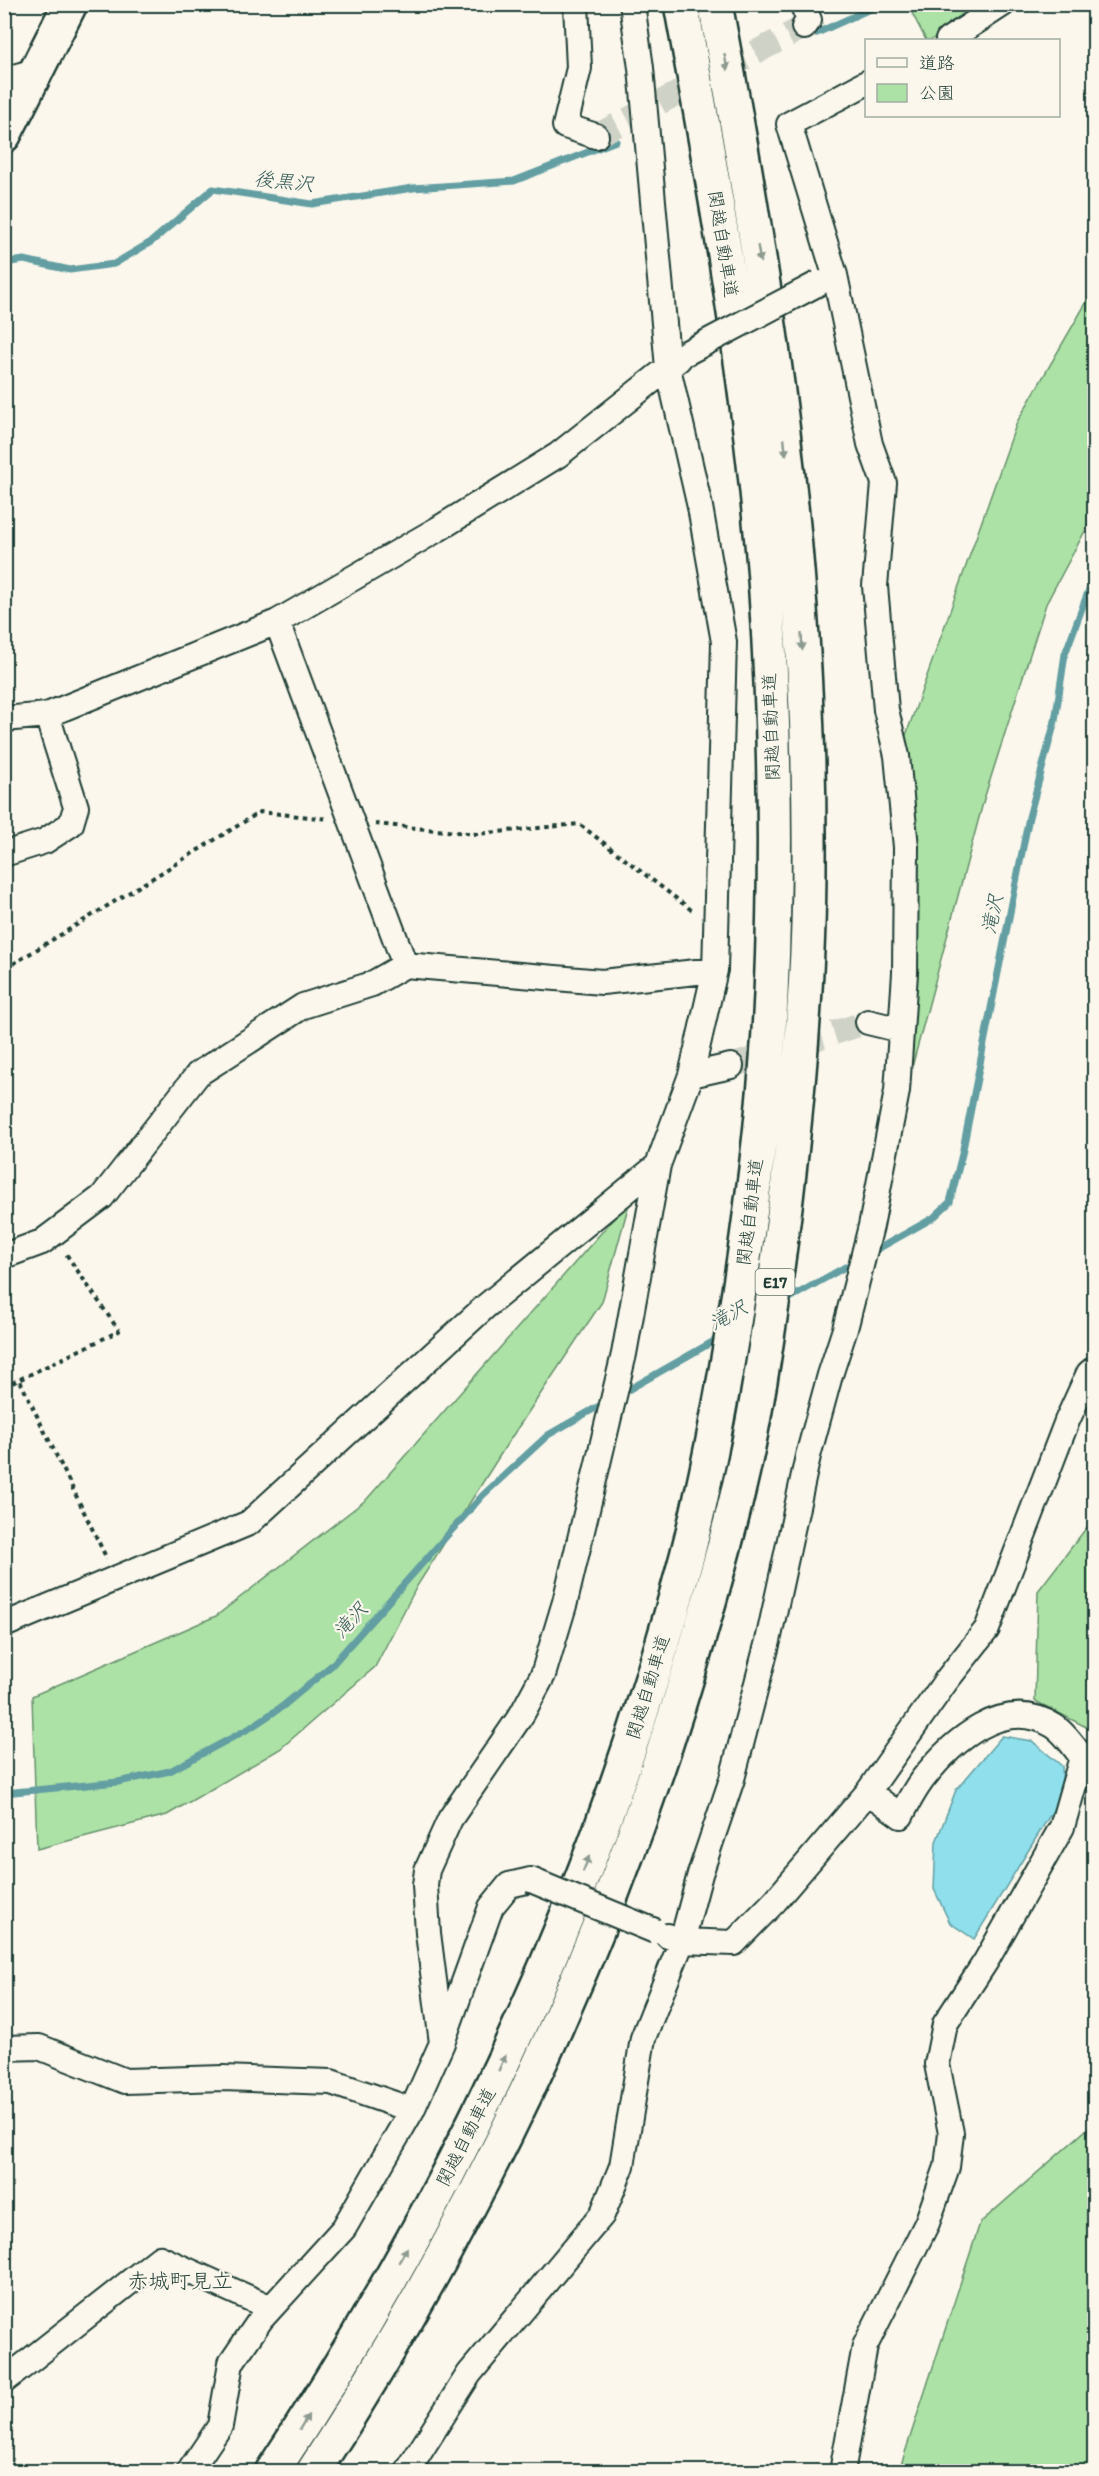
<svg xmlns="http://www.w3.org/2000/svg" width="1099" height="2476" font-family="Itim,'Klee One',sans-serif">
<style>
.green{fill:#ace2a5;stroke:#66906c;stroke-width:1.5}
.water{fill:#8fdfec;stroke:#629ea2;stroke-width:1.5}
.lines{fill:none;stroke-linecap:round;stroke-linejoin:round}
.stream{stroke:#629ea2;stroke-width:7}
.street-tunnel{stroke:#cfd2c7;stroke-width:24;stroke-dasharray:24 12;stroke-linecap:butt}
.street-casing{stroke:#1f3d34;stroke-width:28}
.secondary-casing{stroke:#1f3d34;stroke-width:38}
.highway-casing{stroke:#1f3d34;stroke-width:38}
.path{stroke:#1f3d34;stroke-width:4;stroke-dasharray:4.5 4.5;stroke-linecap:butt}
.street{stroke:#fbf7ec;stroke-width:24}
.secondary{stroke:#fbf7ec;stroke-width:33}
.highway{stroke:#fbf7ec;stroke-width:33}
.street-bridge-casing{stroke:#1f3d34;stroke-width:28;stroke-linecap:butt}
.street-bridge{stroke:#fbf7ec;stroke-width:24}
.oneway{fill:#8d9a90}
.labels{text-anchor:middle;stroke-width:4.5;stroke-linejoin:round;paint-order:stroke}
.shield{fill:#fbf7ec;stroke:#61756b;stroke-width:1.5}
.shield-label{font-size:16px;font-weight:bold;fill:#1f3d34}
.street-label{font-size:18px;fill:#1f3d34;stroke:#fbf7ec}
.water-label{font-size:20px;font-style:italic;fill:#355d59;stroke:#fbf7ec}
.quarter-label{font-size:21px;fill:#1f3d34;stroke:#fbf7ec}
</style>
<rect width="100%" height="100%" fill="#fbf7ec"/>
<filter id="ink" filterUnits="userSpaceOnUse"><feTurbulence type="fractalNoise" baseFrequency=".0167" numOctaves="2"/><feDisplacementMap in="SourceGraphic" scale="12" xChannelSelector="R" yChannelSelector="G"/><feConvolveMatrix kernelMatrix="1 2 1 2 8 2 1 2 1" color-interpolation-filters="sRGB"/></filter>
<g filter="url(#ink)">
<path class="green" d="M908,5h71l-48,35h-5z
M1094,289v225l-48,90 -62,195 -76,283 -8,-330 117,-330z
M630,1200l-28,102 -93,139 -92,145 -42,81 -95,82 -113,66 -130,34 -5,-153 184,-80 151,-117z
M1094,1518v213l-59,-30 3,-110z
M1094,2123v348h-195l81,-248z"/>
<path class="water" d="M1002,1736l30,5 30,25 1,28 -89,145 -24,-16 -16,-34 2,-47 20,-52z"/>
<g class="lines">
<path class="stream" d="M817,33l64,-29
M4,263l20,-3 46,10 44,-6 37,-22 62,-53 99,15 101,-16 101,-7 102,-40
M869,1254l64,-36 17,-16 12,-48 67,-337 26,-96 10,-67 29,-78
M783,1302l71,-40
M621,1394l100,-57
M4,1793l114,-11 52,-11 80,-43 33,-22 49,-41 151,-170 65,-60 58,-33"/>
<path class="street-tunnel" d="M596,136l208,-109
M731,1066l137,-44"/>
<g class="street-casing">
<path id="street" d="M576,4l3,64 -14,58 31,10
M802,4l7,16 -5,7
M948,40l55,-36
M4,80l34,-10
M277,622l128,343
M4,719l43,-4 230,-93 161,-93 120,-74 121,-96
M4,854l41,-13 26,-17 5,-17 -29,-92
M868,1022l33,8
M691,1075l40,-9
M4,1256l38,-14 60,-45 96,-123 105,-68 69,-22 33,-19 197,17 113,-12
M4,1625l245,-102 237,-217 172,-141
M668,1936l14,5 52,2 41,-42 93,-109 78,-111 41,-52 80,-208 22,-48 5,-4
M442,2043l-14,-110 -3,-48 2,-15 23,-51 72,-105 21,-39 22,-73 59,-248 34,-189 33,-90 24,-105 9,-328 -24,-135 -32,-139 -27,-300 -9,-64
M4,2048l35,-1 86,34 98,-3 108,4 81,28
M4,2381l156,-123 111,50
M189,2472l31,-46 11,-63 30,-44 83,-91 68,-118 30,-67 49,-136 18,-22 22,-5
M407,2472l62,-98 133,-159 20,-49 21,-128 39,-97 18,-67 32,-95 36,-138 40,-185 22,-81 15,-46 26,-103 26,-135 8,-118 1,-126 -9,-91 -11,-46 -11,-124 9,-103 -14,-39 -35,-169 -46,-151 77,-41
M842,2472l23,-126 62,-123 20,-56 4,-34 -14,-69 8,-40 41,-63 76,-134 20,-70c-8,-10 -17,-24 -28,-31 -50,-31 -102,15 -132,54 -8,11 -15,24 -21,36l-33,-24"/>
</g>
<g class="secondary-casing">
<path id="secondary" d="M4,135l66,-131"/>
</g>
<g class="highway-casing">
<path id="highway" d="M272,2472c186,-280 330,-591 415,-916 18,-70 32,-143 44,-215 19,-114 35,-231 40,-347 6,-133 4,-268 -5,-401 -14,-197 -49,-394 -85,-589
M313,2472c169,-260 303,-544 388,-842 20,-70 40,-142 53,-214 13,-72 23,-144 32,-217 13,-111 23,-223 23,-335 2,-289 -40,-576 -94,-860"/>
</g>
<path class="path" d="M375,824l102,10 102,-10 115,88
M13,964l247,-152 69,7
M20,1381l87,178
M4,1387l115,-56 -55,-80"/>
<use href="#street" class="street"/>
<use href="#secondary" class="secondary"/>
<use href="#highway" class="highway"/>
<g class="street-bridge-casing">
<path id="street-bridge" d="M686,353l133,-70
M531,1880l124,51"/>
</g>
<use href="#street-bridge" class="street-bridge"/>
</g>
<defs><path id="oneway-solid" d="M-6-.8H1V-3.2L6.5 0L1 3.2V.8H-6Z" transform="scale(1.5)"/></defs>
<g class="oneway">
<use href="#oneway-solid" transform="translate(726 62) rotate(79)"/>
<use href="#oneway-solid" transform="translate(759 254) rotate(81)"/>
<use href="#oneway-solid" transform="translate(785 447) rotate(84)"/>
<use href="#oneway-solid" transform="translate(802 642) rotate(87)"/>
<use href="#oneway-solid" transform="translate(586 1864) rotate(-68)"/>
<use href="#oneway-solid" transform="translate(502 2063) rotate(-66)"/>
<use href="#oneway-solid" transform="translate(403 2255) rotate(-60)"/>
<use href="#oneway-solid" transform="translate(304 2422) rotate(-58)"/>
</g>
</g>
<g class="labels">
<rect class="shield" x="755.5" y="1269" width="39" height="26" rx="4.5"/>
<g class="shield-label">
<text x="775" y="1288">E17</text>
</g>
<g class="street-label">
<text transform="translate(723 244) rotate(81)" y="6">関越自動車道</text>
<text transform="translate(771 727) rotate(-92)" y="6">関越自動車道</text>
<text transform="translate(750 1212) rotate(-83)" y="6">関越自動車道</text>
<text transform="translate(648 1687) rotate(-73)" y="6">関越自動車道</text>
<text transform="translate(466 2137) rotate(-63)" y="6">関越自動車道</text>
</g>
<g class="water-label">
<text transform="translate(284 181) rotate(6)" y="7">後黒沢</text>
<text transform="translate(992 914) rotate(-78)" y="7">滝沢</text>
<text transform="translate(728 1315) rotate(-29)" y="7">滝沢</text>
<text transform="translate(350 1620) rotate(-48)" y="7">滝沢</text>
</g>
<g class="quarter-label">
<text x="180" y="2288">赤城町見立</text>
</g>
</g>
<rect width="1099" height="2476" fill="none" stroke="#fbf7ec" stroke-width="24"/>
<rect x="12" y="12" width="1075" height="2452" fill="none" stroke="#1f3d34" stroke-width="2" filter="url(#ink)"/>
<rect x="865" y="39" width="195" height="78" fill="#fbf7ec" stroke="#a3ada2" stroke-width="1.5"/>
<rect x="877" y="58" width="30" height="9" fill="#fbf7ec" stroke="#a3ada2" stroke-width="1.5"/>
<text x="919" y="69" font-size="18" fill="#1f3d34">道路</text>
<rect x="877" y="84" width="30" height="18" fill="#ace2a5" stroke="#a3ada2" stroke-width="1.5"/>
<text x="919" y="99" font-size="18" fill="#1f3d34">公園</text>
</svg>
